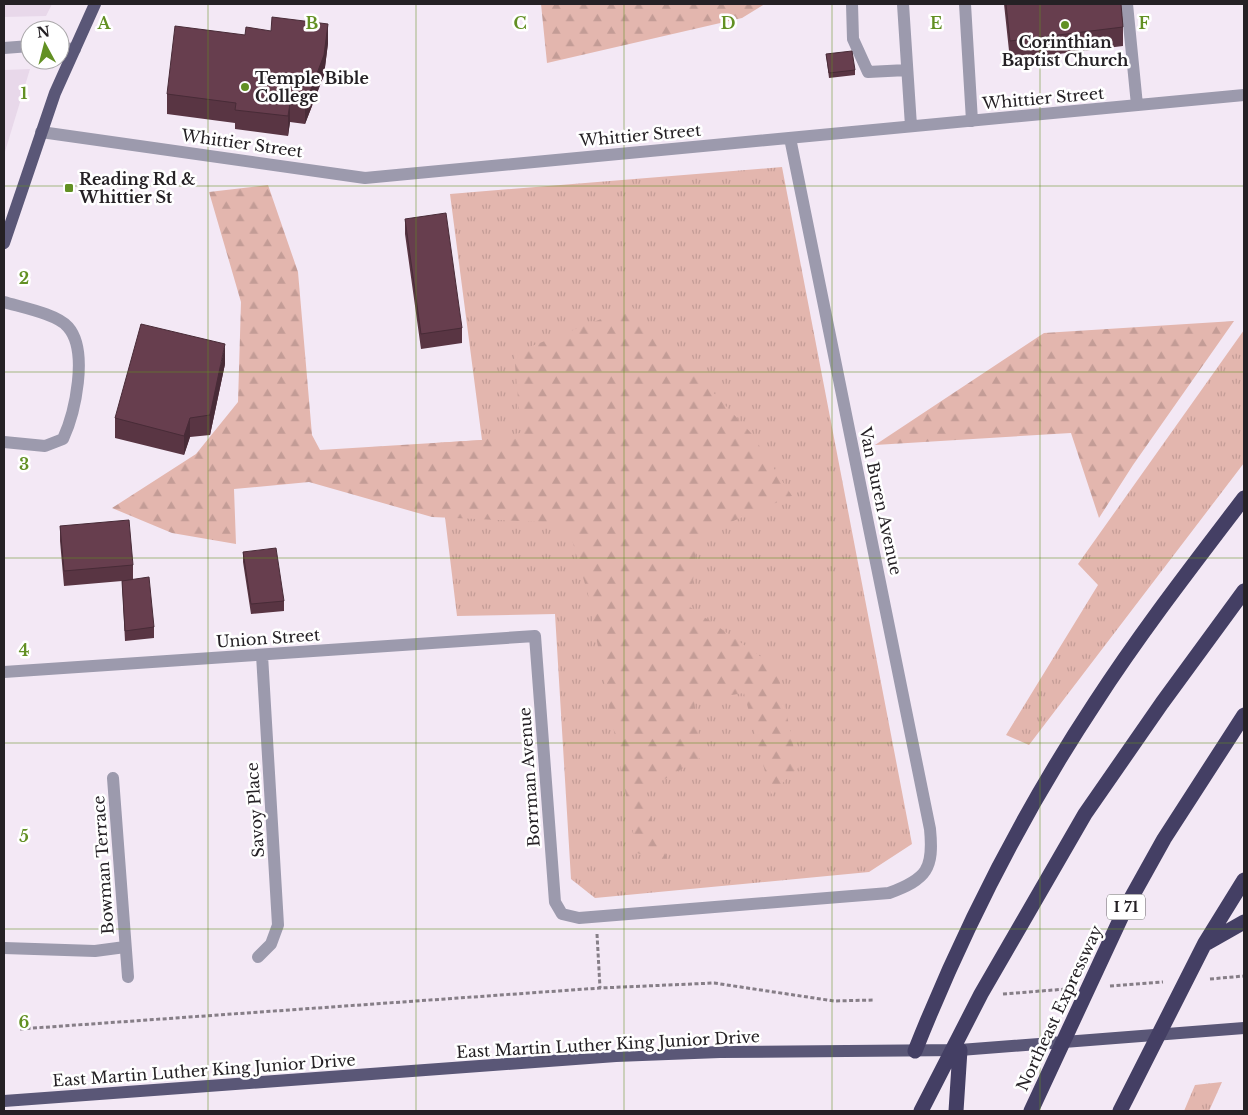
<svg xmlns="http://www.w3.org/2000/svg" width="1248" height="1115" font-family="'Libre Baskerville',serif">
<style>
.built{fill:#e8d8ea}
.grass{fill:url(#grass-tufts)}
.forest{fill:url(#forest-firs)}
.lines{fill:none;stroke-linecap:round;stroke-linejoin:round}
.path{stroke:#867e87;stroke-width:3;stroke-dasharray:4 2.5;stroke-linecap:butt}
.minor{stroke:#9c9aad;stroke-width:12}
.major{stroke:#5a5777;stroke-width:12}
.highway{stroke:#443f64;stroke-width:15}
.wall{fill:#593543}
.shaded-wall{fill:#482b37}
.building{fill:#673e4e;stroke:#482b37}
.grid{fill:none;stroke:#629023;stroke-width:1;stroke-opacity:0.55}
.poi-dot{fill:#629023;stroke:#fff;stroke-width:2}
.labels{text-anchor:middle;stroke-width:5;stroke-linejoin:round;paint-order:stroke}
.shield{fill:#fff;stroke:#666466;stroke-width:1}
.shield-label{font-size:15px;font-weight:bold;fill:#252125}
.poi-label{font-size:16px;font-weight:bold;fill:#252125;stroke:#fff;text-anchor:start}
.street-label{font-size:16px;fill:#252125;stroke:#fff}
.grid-label{font-size:16px;text-anchor:middle;font-weight:bold;fill:#629023;stroke:#fff;stroke-width:5;stroke-linejoin:round;paint-order:stroke}
</style>
<defs>
<pattern id="grass-tufts" width="24" height="20" patternUnits="userSpaceOnUse" patternTransform="scale(1.25)"><rect width="24" height="20" fill="#e3b6ae"/><path d="M3 7l-1-3M5 7V3M7 7l1-3M15 17l-1-3M17 17v-4M19 17l1-3" fill="none" stroke="#c39c96"/></pattern>
<pattern id="forest-firs" width="22" height="20" patternUnits="userSpaceOnUse" patternTransform="scale(1.25)"><rect width="22" height="20" fill="#e3b6ae"/><path d="M5 1l3.5 6h-7zM16 11l3.5 6h-7z" fill="#c39c96"/></pattern>
</defs>
<rect width="100%" height="100%" fill="#f3e8f5"/>
<path class="built" d="M4,4h48l-6,12 -42,1z
M30,69l-26,86v-85z"/>
<path class="grass" d="M782,167l130,677 -43,28 -274,26 -24,-19 -16,-265 -98,2 -21,-173 46,-3 -32,-246z
M1244,330v133l-215,282 -23,-10 92,-150 -20,-21z
M1222,1082l-13,29h-25l11,-26z"/>
<path class="forest" d="M541,4h224l-23,14 -195,45z
M268,185l30,87 14,163 8,15 162,-10 39,-7 -7,-80 118,-46 41,42 78,84 41,63 -94,40 -8,71 87,61 21,100 -27,26 -27,-101 -50,8 8,56 -61,36 28,70 -32,-10 -49,-259 -21,-71 -135,-6 -123,-35 -75,7 2,55 -64,-11 -60,-25 84,-54 42,-52 3,-100 -32,-110z
M1234,321l-101,144 -34,53 -28,-85 -196,12 169,-112z"/>
<g class="lines">
<path class="path" d="M597,934l3,54
M1210,979l34,-3
M1110,986l53,-4
M1003,994l63,-5
M20,1029l580,-41 114,-5 120,18 40,-1"/>
<path class="minor" d="M852,4l1,35 15,33 39,-2
M903,4l8,122
M965,4l7,117
M1127,4l10,101
M4,48l26,-2
M60,48l15,1
M41,132l324,46 879,-83
M4,302c16,5 53,12 64,25 21,24 7,86 -5,112l-18,7 -41,-4
M4,672l531,-36 20,266 7,12 17,4 310,-25c38,-14 45,-24 41,-64l-140,-691
M113,778l15,199
M4,948l91,3 30,-4
M258,957l13,-13 7,-19 -16,-270"/>
<path class="major" d="M4,243l51,-150 40,-89
M4,1101l612,-45 104,-4 240,-2 284,-22"/>
<path class="highway" d="M1207,943l37,-21
M915,1051c48,-121 108,-239 180,-348 46,-71 98,-138 149,-205
M921,1111l60,-117 104,-180 77,-111 82,-112
M956,1111l4,-61
M1031,1111l94,-202 39,-70 80,-124
M1120,1111l85,-168 39,-63"/>
</g>
<path class="wall" d="M1004,4h117l2,23v19l-113,14z
M245,35l83,8 -4,32 -19,49 -15,-2 -2,14 -53,-7v-6l-68,-9v-20z
M826,54l29,16v5l-26,3z
M405,219l57,109v15l-41,6 -16,-115z
M225,364l-15,71 -20,2 -6,18 -69,-17v-20z
M60,526l73,39v14l21,48v11l-29,3 -3,-60 -58,5 -4,-45z
M243,552l41,49v10l-33,3 -8,-52z"/>
<path class="shaded-wall" d="M328,24v19l-4,32 -19,49v-19z
M290,103v19l-2,14v-20z
M225,344v20l-15,71v-20z
M190,418v19l-6,18v-19z"/>
<path class="building" d="M1006,4h115l2,23 -113,14z
M272,17l56,7 -4,31 -19,50 -15,-2 -2,13 -53,-6 1,-7 -69,-9 8,-68 70,9 1,-8 25,4z
M852,51l3,19 -26,3 -3,-19z
M446,213l16,115 -41,6 -16,-115z
M141,324l84,20 -15,71 -20,3 -6,18 -69,-18z
M129,520l4,45 -69,6 -4,-45z
M276,548l8,53 -33,3 -8,-52z
M149,577l5,50 -29,4 -3,-50z"/>
<path class="grid" d="M208,4v1107M416,4v1107M624,4v1107M832,4v1107M1040,4v1107M4,186h1240M4,372h1240M4,558h1240M4,743h1240M4,929h1240"/>
<g class="poi-dot">
<circle cx="1065" cy="25" r="5"/>
<circle cx="245" cy="87" r="5"/>
<rect x="64" y="183" width="10" height="10" rx="2.5"/>
</g>
<g class="labels">
<rect class="shield" x="1107" y="894.5" width="38" height="25" rx="4"/>
<g class="shield-label">
<text x="1126" y="912">I 71</text>
</g>
<g class="poi-label">
<text x="1065" y="48" text-anchor="middle">Corinthian<tspan x="1065" dy="18">Baptist Church</tspan></text>
<text x="255" y="84">Temple Bible<tspan x="255" dy="18">College</tspan></text>
<text x="79" y="185">Reading Rd &amp;<tspan x="79" dy="18">Whittier St</tspan></text>
</g>
<g class="street-label">
<text transform="translate(1043 98) rotate(-5)" y="6">Whittier Street</text>
<text transform="translate(640 135) rotate(-5)" y="6">Whittier Street</text>
<text transform="translate(242 143) rotate(8)" y="6">Whittier Street</text>
<text transform="translate(881 501) rotate(78)" y="6">Van Buren Avenue</text>
<text transform="translate(268 638) rotate(-4)" y="6">Union Street</text>
<text transform="translate(529 777) rotate(-94)" y="6">Borrman Avenue</text>
<text transform="translate(255 810) rotate(-94)" y="6">Savoy Place</text>
<text transform="translate(103 865) rotate(-94)" y="6">Bowman Terrace</text>
<text transform="translate(1059 1008) rotate(-65)" y="6">Northeast Expressway</text>
<text transform="translate(608 1044) rotate(-3)" y="6">East Martin Luther King Junior Drive</text>
<text transform="translate(204 1070) rotate(-4)" y="6">East Martin Luther King Junior Drive</text>
</g>
</g>
<g class="grid-label">
<text x="104" y="29">A</text>
<text x="312" y="29">B</text>
<text x="520" y="29">C</text>
<text x="728" y="29">D</text>
<text x="936" y="29">E</text>
<text x="1144" y="29">F</text>
<text x="24" y="99">1</text>
<text x="24" y="284">2</text>
<text x="24" y="470">3</text>
<text x="24" y="656">4</text>
<text x="24" y="842">5</text>
<text x="24" y="1028">6</text>
</g>
<rect width="1248" height="1115" fill="none" stroke="#252125" stroke-width="10"/>
<g transform="translate(45 45) rotate(353)"><circle r="24" fill="#ffffff" stroke="#a8a6a8"/>
<path d="M0-4L9 19L0 12L-9 19Z" fill="#629023"/>
<text y="-8" font-size="14" font-weight="bold" text-anchor="middle" fill="#252125">N</text>
</g>
</svg>
